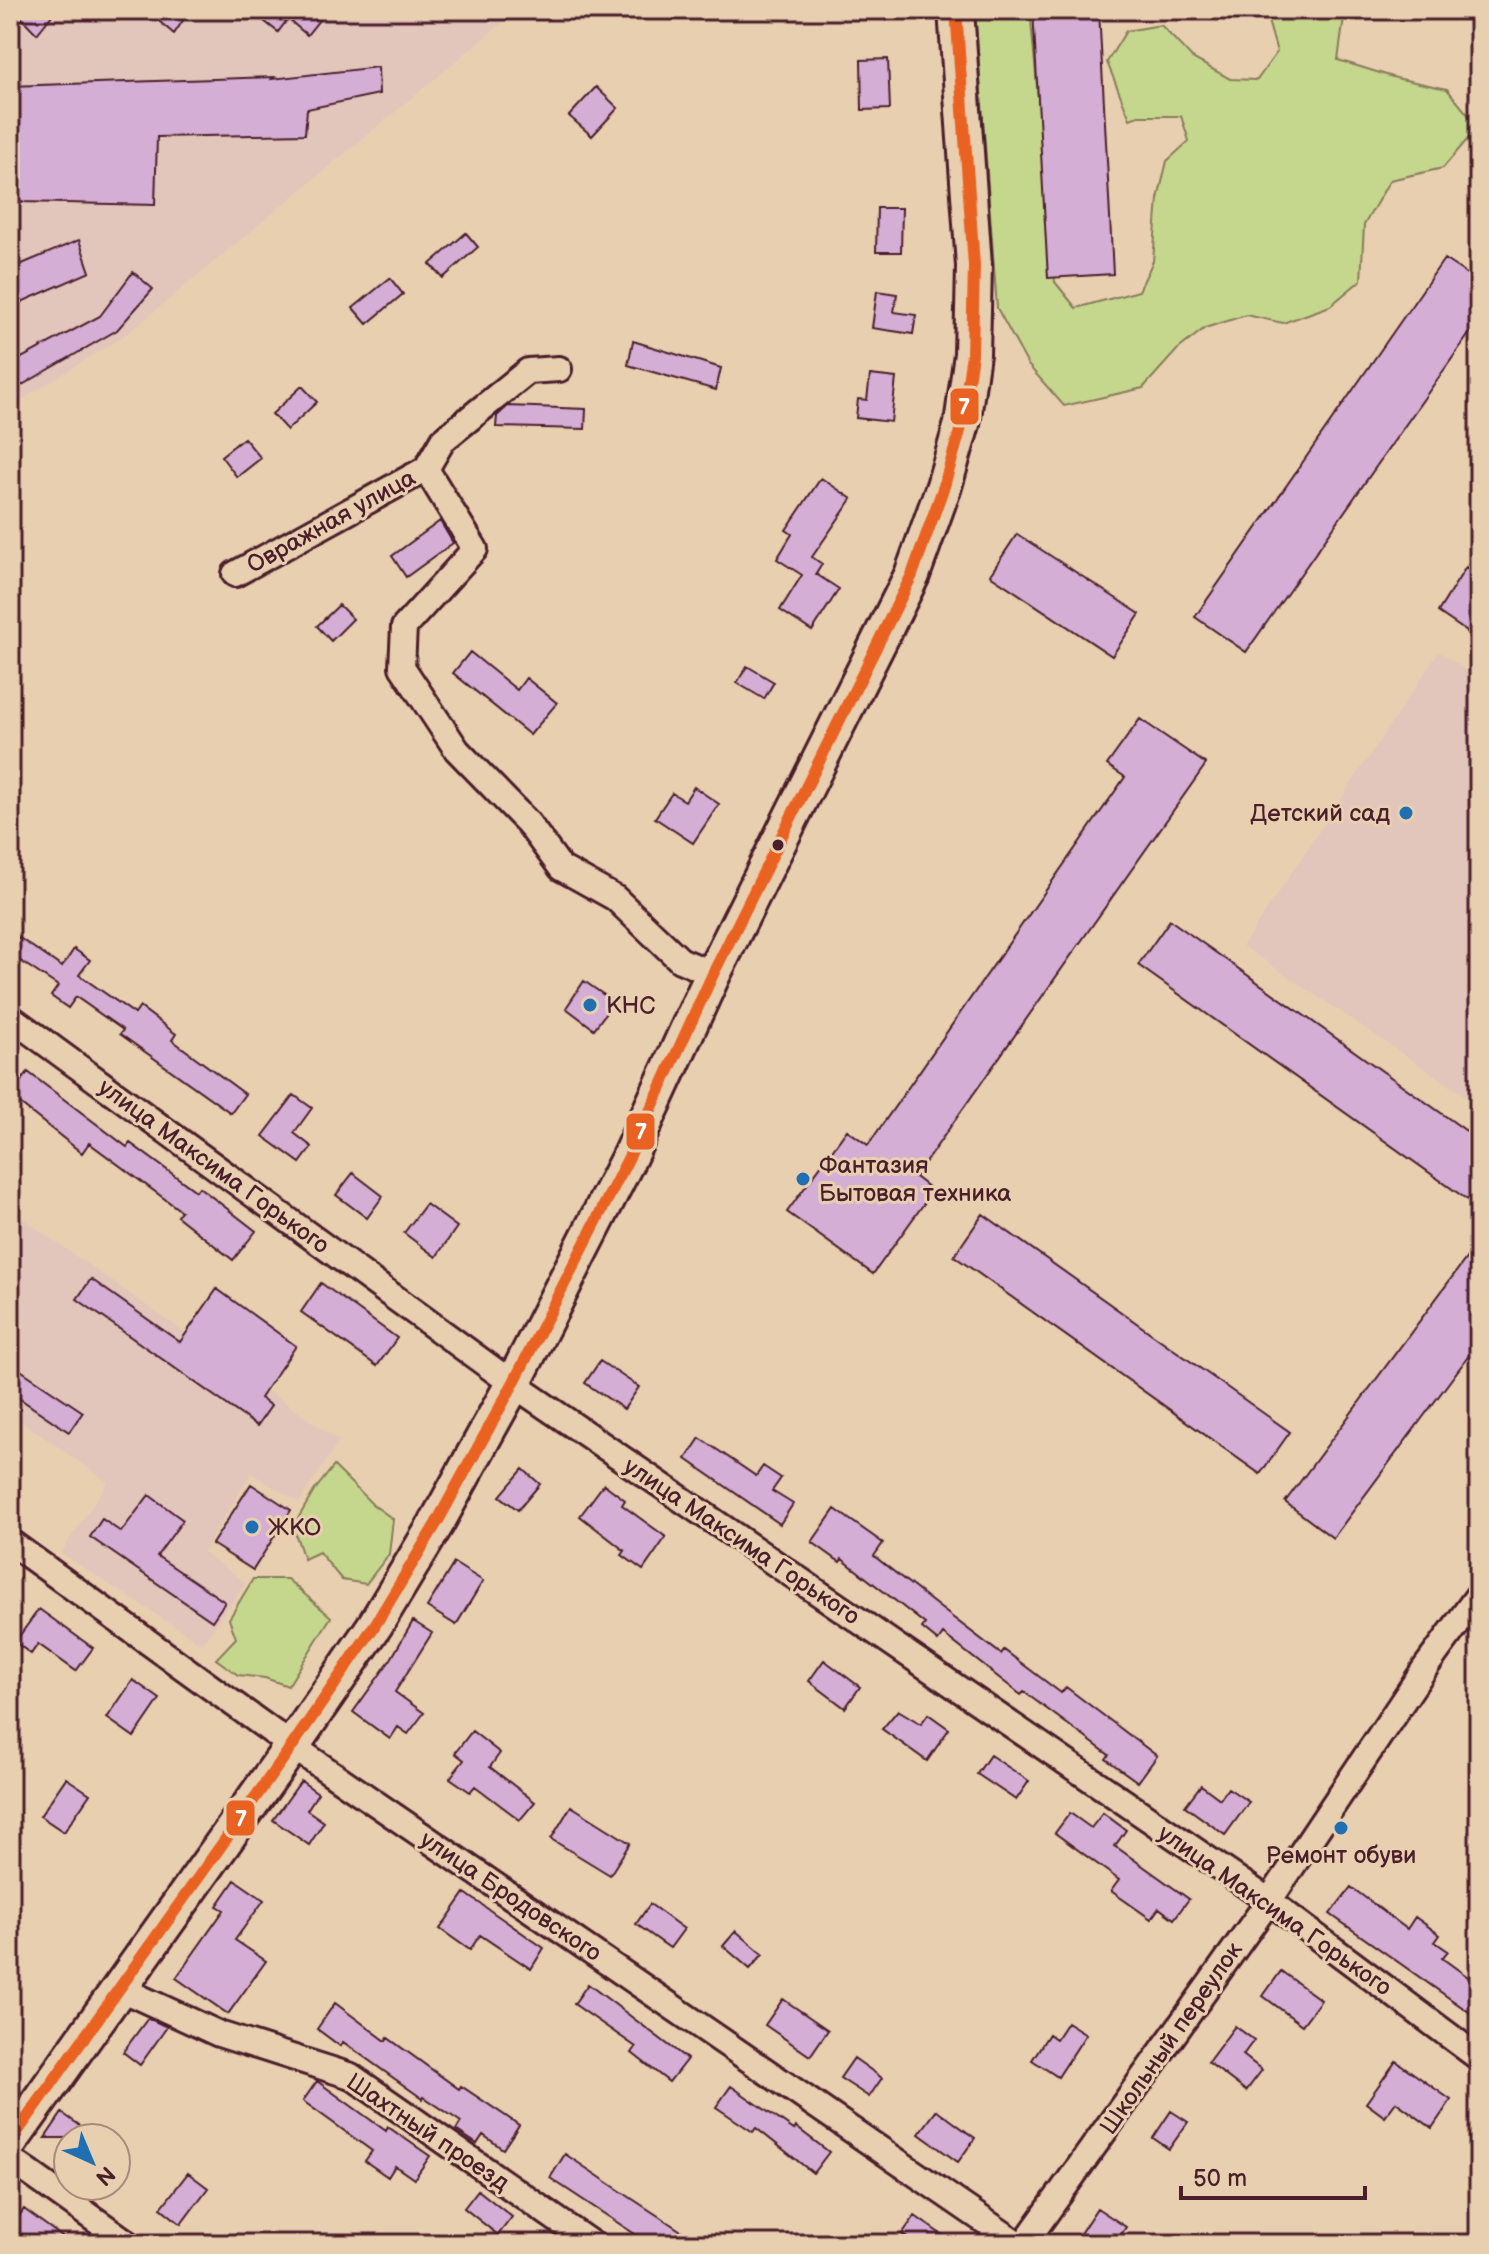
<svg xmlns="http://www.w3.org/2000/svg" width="1489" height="2254" font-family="'Balsamiq Sans',sans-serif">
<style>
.built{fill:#e2c5bb}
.green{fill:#c5d78c;stroke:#887b5c;stroke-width:2}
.building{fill:#d5aed6;stroke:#4a1f2b;stroke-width:2}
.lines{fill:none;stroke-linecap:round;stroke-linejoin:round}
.minor-casing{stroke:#4a1f2b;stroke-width:30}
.secondary-casing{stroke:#4a1f2b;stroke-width:40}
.minor{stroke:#e8cfb0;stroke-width:24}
.secondary{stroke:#e8cfb0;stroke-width:34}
.bus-1-casing{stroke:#e8cfb0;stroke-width:18}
.bus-1{stroke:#ea6222;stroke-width:12}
.poi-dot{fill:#1f6fb2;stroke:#e8cfb0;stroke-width:3}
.bus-dot{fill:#4a1f2b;stroke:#e8cfb0;stroke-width:3}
.labels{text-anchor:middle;stroke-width:6;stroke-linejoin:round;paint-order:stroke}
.street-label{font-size:24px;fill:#4a1f2b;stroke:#e8cfb0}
.poi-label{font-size:24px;fill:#4a1f2b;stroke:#e8cfb0;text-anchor:start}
.line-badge{stroke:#e8cfb0;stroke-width:3}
.badge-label{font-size:22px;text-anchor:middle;font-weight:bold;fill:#fff}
</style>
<rect width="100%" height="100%" fill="#e8cfb0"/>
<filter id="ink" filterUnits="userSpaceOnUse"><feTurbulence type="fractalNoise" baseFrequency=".0125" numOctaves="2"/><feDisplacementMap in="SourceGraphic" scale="16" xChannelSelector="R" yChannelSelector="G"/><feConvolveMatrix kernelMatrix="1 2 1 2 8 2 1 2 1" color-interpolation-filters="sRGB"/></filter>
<g filter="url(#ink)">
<path class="built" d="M10,10h495l-2,12 -375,311 -118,74z
M1439,652l40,27v426l-236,-159z
M10,1210l329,231 -40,61 -48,-29 -48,79 43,31 -44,61 -141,-91 47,-71 -98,-69z"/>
<path class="green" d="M975,10h55l25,272 21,26 63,-17 14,-30 5,-62 9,-38 22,-20 -8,-25h-43l-8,3 -23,-57 19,-31 35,-6 31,33 38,21 27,1 20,-28 -10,-35 -11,-7h89l-7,50 58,18 51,11 31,38 -35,41 -53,12 -26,45 -3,55 -31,26 -47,17 -37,-8 -41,13 -28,22 -34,38 -79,18 -36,-41 -31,-57z
M334,1466l38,38 21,15 -4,35 -23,30 -24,-4 -23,-28 -15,7 -11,-32 21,-36z
M253,1579h34l44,38 -43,69 -23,-8 -27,-3 -22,-16 20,-21 -7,-19z"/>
<path class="building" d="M14,10h42l-19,24z
M146,10h44l-16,24z
M250,10h77l-20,25 -19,-16 -10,13z
M1033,10h66l14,264 -65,4z
M888,59l2,50 -28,1 -1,-50z
M378,67l1,27 -72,15 -2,25 -148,3 -2,68 -135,-3 -10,-61v-55l264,-9 -2,2z
M596,87l22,21 -26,28 -23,-20z
M877,208h25l-1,44h-25z
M466,233l12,14 -35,31 -13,-14z
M79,240l11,32 -80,35v-38z
M1444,259l35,23v38l-233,332 -51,-35z
M133,272l20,17 -36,41 -107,62v-28l90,-48z
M390,278l13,16 -36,30 -14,-16z
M877,291l20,3 -3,18 22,3 -3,19 -41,-6z
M633,341l88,27 -5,22 -88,-25z
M870,375l26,3 -5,44 -35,-4 2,-19 9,1z
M302,386l15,16 -30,28 -15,-16z
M508,406l78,3 -1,20 -89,-2 1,-11z
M244,438l17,20 -24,19 -16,-21z
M821,478l31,21 -40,58 10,7 -6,10 23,15 -27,42 -32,-21 22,-35 -25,-16 15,-25 -6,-4z
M440,521l13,22 -47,34 -14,-21z
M1017,534l123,80 -28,42 -122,-81z
M1466,567l13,9v64l-41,-28z
M339,605l14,14 -22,22 -14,-15z
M470,652l47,38 9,-12 31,25 -27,32 -77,-62z
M747,666l27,16 -10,17 -27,-16z
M1140,719l66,45 -291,413 18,14 -60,83 -86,-62 60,-82 21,15 257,-368 -18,-12z
M694,787l25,17 -26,39 -38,-25 17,-25 13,8z
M1170,920l309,220v68l-341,-243z
M18,937l44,30 12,-18 16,11 -11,15 56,39 5,-7 36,27 -4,6 73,54 -14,19 -111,-79 3,-4 -47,-33 -8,11 -17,-12 7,-10 -48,-32v-6z
M584,981l30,21 -20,27 -28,-21z
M28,1072l99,75 3,-4 66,48 3,-4 57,44 -23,29 -56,-44 4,-5 -92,-68 -7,10 -72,-57z
M294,1095l18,13 -18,25 18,14 -12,16 -37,-27z
M353,1173l30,23 -16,22 -31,-23z
M426,1204l31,23 -21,30 -32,-24z
M983,1214l307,218 -30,42 -306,-218z
M1479,1241v101l-146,196 -48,-36z
M91,1279l89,63 37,-53 79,57 -36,52 11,8 -14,20 -180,-127z
M321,1283l76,55 -20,28 -76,-54z
M600,1361l39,26 -15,22 -39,-26z
M10,1363l73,49 -14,20 -59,-40z
M700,1438l56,38 7,-10 18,12 -9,13 21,13 -13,20 -94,-65z
M523,1469l17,15 -22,26 -18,-14z
M251,1484l40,26 -38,60 -41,-26z
M604,1484l21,16 -3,5 44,32 -23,33 -21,-15 3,-4 -45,-35z
M149,1495l34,25 -26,36 68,46 -13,19 -122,-84 12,-18 19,13z
M835,1509l48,34 -9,13 65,51 62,47 3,-4 57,43 5,-6 91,69 -19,26 -32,-23 3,-4 -85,-63 -3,3 -78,-61 -5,7 -16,-13 3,-4 -83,-65 -2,3 -28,-20z
M454,1563l29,18 -27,44 -29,-18z
M39,1609l54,39 -17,23 -38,-27 -7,10 -16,-12z
M413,1621l19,12 -37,59 29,21 -16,21 -10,-7 -8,12 -37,-27 38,-53z
M824,1660l36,27 -15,21 -36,-27z
M133,1680l27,19 -26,38 -27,-19z
M898,1710l23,14 7,-10 21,15 -22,32 -45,-32z
M472,1731l28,22 -10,14 45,35 -15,18 -45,-34 -5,6 -20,-14 14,-18 -9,-7z
M990,1755l39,26 -13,19 -39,-26z
M66,1778l24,16 -26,38 -24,-16z
M301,1781l17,12 -11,17 17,12 -15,23 -36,-25z
M1201,1785l19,14 8,-11 21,14 -24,33 -40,-29z
M571,1806l59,37 -20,32 -59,-36z
M1070,1813l21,15 12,-15 23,17 -11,16 74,53 -15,20 -15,-11 -8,11 -40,-28 8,-11 -64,-47z
M235,1880l29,20 -29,40 31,21 -38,53 -52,-36 48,-68 -7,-4z
M1351,1887l56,42 8,-12 25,18 -5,7 13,9 -6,7 37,27v34l-149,-105z
M465,1893l79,55 -13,21 -51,-34 -10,15 -30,-21z
M650,1904l34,25 -14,19 -34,-24z
M736,1931l27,23 -13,15 -27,-23z
M1281,1971l40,29 -19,25 -39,-29z
M588,1984l99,75 -18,23 -37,-29 4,-6 -62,-43z
M783,1999l45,31 -18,26 -45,-31z
M335,2003l51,38 2,-3 71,51 2,-3 58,39 -16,24 -20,-14 -6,9 -21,-14 5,-8 -37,-25 -1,2 -80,-57 -3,4 -23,-17z
M148,2018l19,9 -27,38 -17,-13z
M1067,2022l19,12 -28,43 -26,-17 17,-26 7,5z
M1235,2026l19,14 -11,15 19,15 -16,21 -38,-29z
M854,2058l28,20 -13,19 -29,-19z
M1396,2061l55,39 -19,28 -36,-26 -11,15 -19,-14z
M317,2081l69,50 2,-4 42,29 -16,23 -19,-13 -7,11 -23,-16 7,-10 -69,-50z
M731,2086l63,44 2,-3 33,25 -16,21 -57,-45 -3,4 -37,-25z
M937,2110l38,28 -17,24 -39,-28z
M1171,2111l17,11 -19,27 -16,-11z
M62,2113l36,25h-53z
M565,2154l69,46 67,44h-51l-100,-66z
M188,2173l20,15 -27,36 -20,-16z
M478,2190l34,27 -14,18 -34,-27z
M1097,2208l29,19 -11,17h-42z
M24,2209l48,35h-62v-15z
M915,2216l40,28h-39l-14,-10z"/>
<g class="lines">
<g class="minor-casing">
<path id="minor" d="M426,469l49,80 -71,78 -2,40 55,83 71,73 33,45 54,30 65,62 33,14
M426,469l17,-29 85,-69 31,-2
M235,574l191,-105
M10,1017l503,367 756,517 210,157
M10,1542l282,204 726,498
M119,1988l100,46 132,42 241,168
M10,2159l119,85
M1024,2244l245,-343 156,-233 54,-74"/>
</g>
<g class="secondary-casing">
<path id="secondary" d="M10,2142l282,-396 83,-121 61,-101 77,-140 117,-229 83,-181 199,-399 32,-89 18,-62 10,-70 2,-88 -18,-256"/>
</g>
<use href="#minor" class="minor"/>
<use href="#secondary" class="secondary"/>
<g class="bus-1-casing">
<path id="bus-1" d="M10,2142l282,-396 83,-121 61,-101 77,-140 117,-229 83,-181 199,-399 32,-89 18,-62 10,-70 2,-88 -18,-256"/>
</g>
<use href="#bus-1" class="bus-1"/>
</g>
</g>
<g class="poi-dot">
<circle cx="1406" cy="813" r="8"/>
<circle cx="590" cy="1005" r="8"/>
<circle cx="803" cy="1179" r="8"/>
<circle cx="252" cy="1527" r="8"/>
<circle cx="1341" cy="1828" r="8"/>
</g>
<circle class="bus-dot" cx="778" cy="845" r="7"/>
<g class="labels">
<g class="street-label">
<text transform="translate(331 521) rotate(-29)" y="8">Овражная улица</text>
<text transform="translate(214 1166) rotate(36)" y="8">улица Максима Горького</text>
<text transform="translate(742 1541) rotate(34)" y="8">улица Максима Горького</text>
<text transform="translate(511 1896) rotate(34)" y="8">улица Бродовского</text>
<text transform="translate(1275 1910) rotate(35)" y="8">улица Максима Горького</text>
<text transform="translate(1171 2038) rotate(-55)" y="8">Школьный переулок</text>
<text transform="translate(428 2132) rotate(34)" y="8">Шахтный проезд</text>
</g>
<g class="poi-label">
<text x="1390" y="821" text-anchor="end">Детский сад</text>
<text x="606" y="1013">КНС</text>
<text x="819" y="1173">Фантазия<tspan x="819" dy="28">Бытовая техника</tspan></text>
<text x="268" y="1535">ЖКО</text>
<text x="1341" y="1863" text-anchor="middle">Ремонт обуви</text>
</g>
</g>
<g class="line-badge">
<rect x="949" y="387" width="31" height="39" rx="8" fill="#ea6222"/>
<rect x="625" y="1112" width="31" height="39" rx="8" fill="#ea6222"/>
<rect x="225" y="1799" width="31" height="38" rx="8" fill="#ea6222"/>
</g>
<g class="badge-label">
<text x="964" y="414">7</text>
<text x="641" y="1139">7</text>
<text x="241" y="1826">7</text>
</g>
<rect width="1489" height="2254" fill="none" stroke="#e8cfb0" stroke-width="40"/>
<rect x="20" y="20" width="1449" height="2214" fill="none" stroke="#4a1f2b" stroke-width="3" filter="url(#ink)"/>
<g transform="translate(92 2162) rotate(136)"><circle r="38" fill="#e8cfb0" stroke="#a9897b" stroke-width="2"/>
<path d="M0-6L14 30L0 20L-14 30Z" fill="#1f6fb2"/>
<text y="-12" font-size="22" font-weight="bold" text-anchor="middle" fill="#4a1f2b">N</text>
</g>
<path d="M1181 2186v12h184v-12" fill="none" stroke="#4a1f2b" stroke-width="4"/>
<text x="1193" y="2186" font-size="24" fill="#4a1f2b" stroke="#e8cfb0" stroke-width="6" paint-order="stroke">50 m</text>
</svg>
